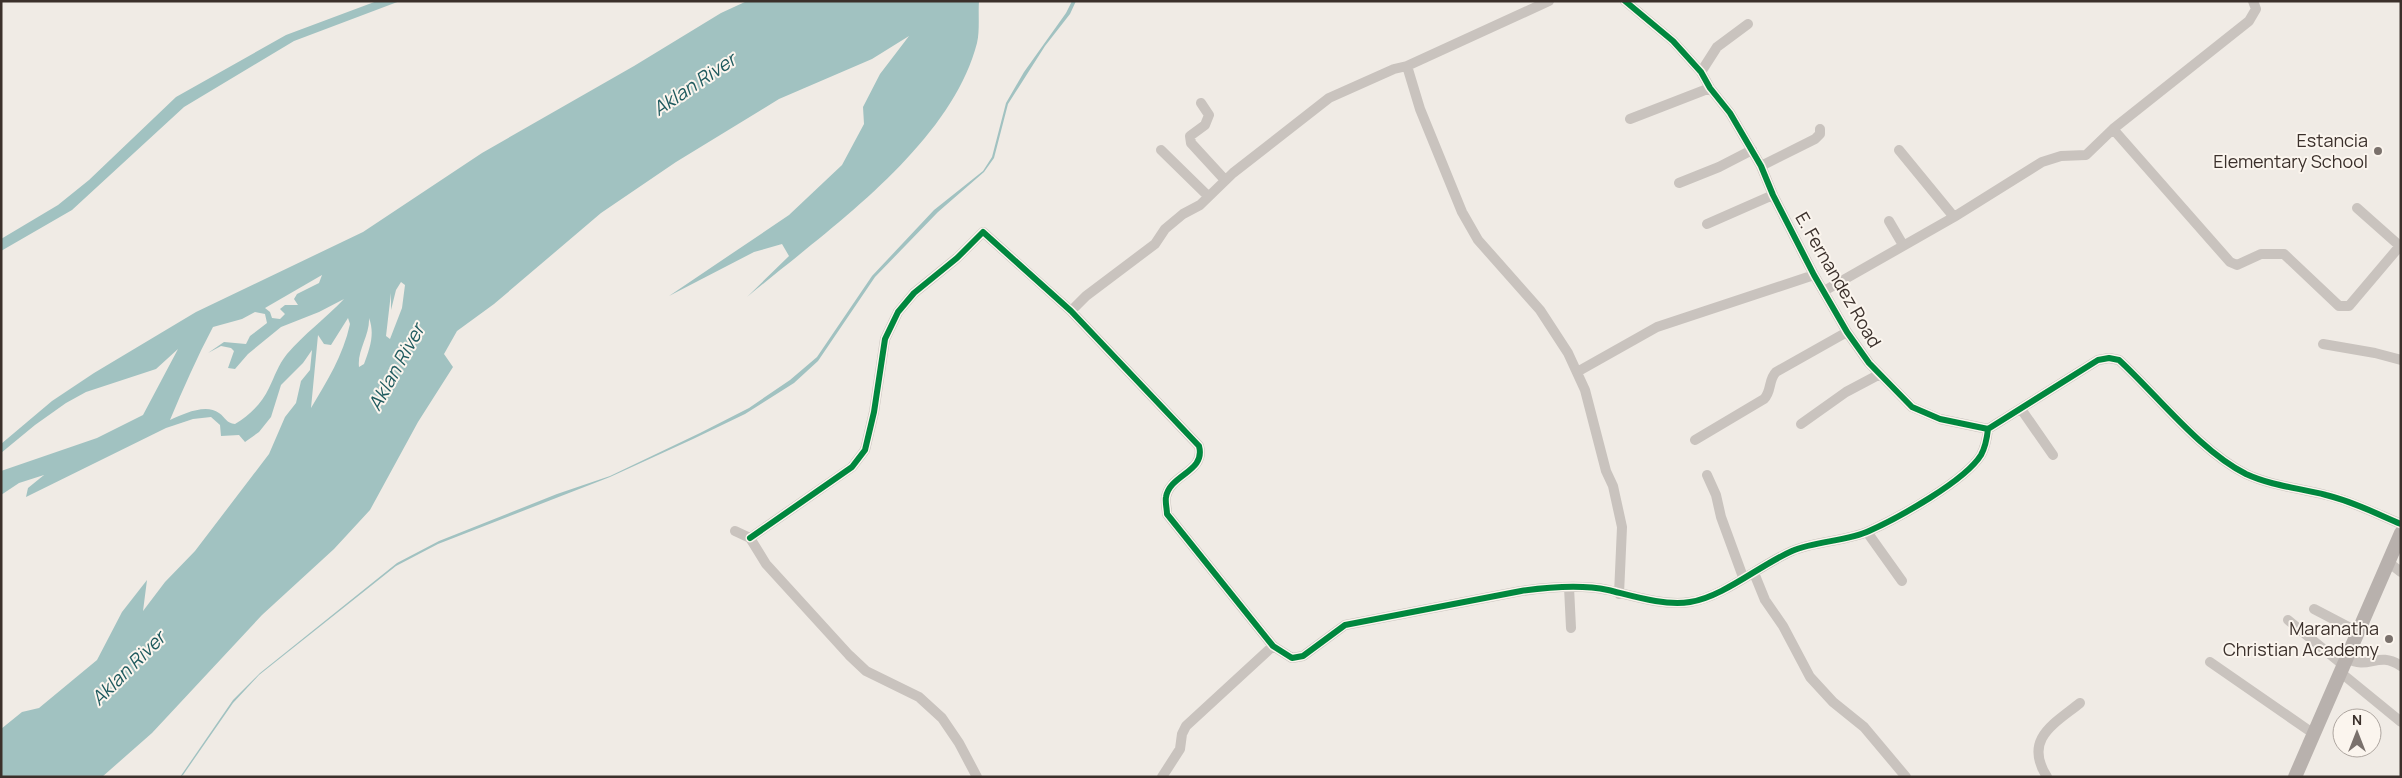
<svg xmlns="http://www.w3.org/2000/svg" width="2402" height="778" font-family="Manrope,sans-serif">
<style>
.water{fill:#a1c2c1;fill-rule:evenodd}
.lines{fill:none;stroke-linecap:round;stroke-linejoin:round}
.minor{stroke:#c9c3be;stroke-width:10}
.major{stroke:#b8b1ad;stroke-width:14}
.cycleway-casing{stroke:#fbf5ee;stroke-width:9}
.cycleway{stroke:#00873e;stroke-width:6}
.poi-dot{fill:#7a716c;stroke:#fbf5ee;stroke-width:2}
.labels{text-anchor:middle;stroke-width:4;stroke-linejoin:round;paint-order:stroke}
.poi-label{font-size:18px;fill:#3b302b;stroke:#fbf5ee;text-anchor:end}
.street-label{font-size:18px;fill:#3b302b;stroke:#fbf5ee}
.water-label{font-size:19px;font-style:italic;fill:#1f5a5e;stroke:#fbf5ee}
</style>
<rect width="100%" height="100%" fill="#f0ebe5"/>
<path class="water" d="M377,1h23l-106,40 -110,66 -112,103 -71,41v-12l57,-34 31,-25 87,-83 110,-62z
M747,1h232c-1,13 1,29 -2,42 -27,104 -151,188 -230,254l42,-41 -7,-12 -28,8 -85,44 120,-81 53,-50 22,-41 -1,-17 17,-33 29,-38 -37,23 -93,40 -103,63 -75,51 -107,91 -37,27 -13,23 9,13 -35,55 -48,88 -36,39 -72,66 -110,118 -50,44h-101v-48l21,-17 17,-4 58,-48 25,-48 25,-32 -4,31 22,-29 30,-31 74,-97 16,-37 11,-14 5,-22 9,-11 2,-20 -9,13 -22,22 -10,32 -12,15 -14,10 -6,-7 -18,1 -1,-11 -9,-8 -18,2 -27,9 -140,69 2,-9 16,-13 -25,8 -18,12v-24l96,-33 46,-23 35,-66 -22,20 -70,23 -20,11 -31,22 -34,28v-9l51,-43 42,-28 102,-61 167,-80 119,-79 152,-87 87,-53zM322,275l-3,8 -22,11 -3,5 4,6h-13l-5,4 5,5 -5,5 -8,-1 -2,-6 -5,-4zM401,282l4,3 -3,23 -12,31 -4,-3 5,-43v17l5,-20zM344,299c-18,19 -40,35 -57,55 -9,11 -12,22 -18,34 -7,15 -20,28 -34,36 -9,-1 -9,-6 -16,-11 -13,-10 -36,1 -49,7 13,-31 27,-63 43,-93l29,-8 13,-7 10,2 2,9 -17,13 -4,8 -22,-2 -16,11 13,-7 10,2 3,3 -6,17 7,1 13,-15 33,-27 38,-15zM348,318l2,6c-7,32 -23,57 -39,84l7,-73 6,9 7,1zM369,318c6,16 1,30 -5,46l-5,3c-2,-17 11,-32 10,-49z
M1072,1h4l-6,13 -25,32 -37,58 -14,54 -10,14 -46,40 -63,65 -57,84 -24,22 -49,31 -52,25 -83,38 -172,67 -42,22 -137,109 -26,28 -50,72 -3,2 53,-77 27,-27 137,-110 42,-22 118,-47 53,-18 90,-43 49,-25 41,-28 27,-23 55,-81 62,-66 49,-39 9,-14 14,-54 18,-31 42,-59z"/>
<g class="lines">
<path class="minor" d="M1625,1l48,40 28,31 9,16 20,25 31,53 12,29 41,80 33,57 22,31 43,44 28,12 48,10 110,-69 11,-2 10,2c38,35 81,91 127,114 26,12 53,14 80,21 26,6 51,19 75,29
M1407,66l142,-65
M1701,72l16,-25 31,-23
M1201,103l8,12 -4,10 -15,11 1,7 34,37
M1630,119l80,-31
M2113,129l117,133 7,3 24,-11h23l55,52h10l50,-59
M1161,150l47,46
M1899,150l55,67
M1761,166l54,-27 5,-5v-5
M1679,183l40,-16 33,-17
M2357,208l44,39
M1889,221l14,24
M1707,224l66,-29
M1824,291l130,-74 88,-55 19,-6 25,-1 27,-26 136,-108 7,-12 -3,-8
M1071,311l15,-15 69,-52 10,-15 18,-15 17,-9 33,-32 96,-75 65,-29 13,-3 13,43 42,103 16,28 62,70 28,43 17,37 21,81 7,15 9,41 -3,67
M2323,344l52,9 26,7
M1577,372l80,-45 157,-52
M2021,409l32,46
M1801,424l45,-32 34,-18
M1695,440l69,-41c8,-8 4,-19 12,-27l71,-40
M1707,475l9,20 5,22 22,60
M735,531l15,7 16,26 83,91 17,16 53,26 23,21 17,25 18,34
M1867,532l35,49
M750,538l102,-71 13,-17 9,-38 11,-73 13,-27 16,-19 43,-35 26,-26 88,79 128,135c7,26 -29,28 -33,51 -1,5 1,12 1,17l106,132 19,12 11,-2 42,-31 176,-34c28,-4 59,-7 87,-1 25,6 56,16 82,12 33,-5 70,-37 102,-51 23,-10 56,-10 77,-20 29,-13 96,-50 112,-76 5,-9 6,-17 7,-26
M2388,562l13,10
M1754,573l11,27 18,26 27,51 23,25 31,25 42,50
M1569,587l2,41
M2314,609l44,23
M2288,620l55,45
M2346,658c24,13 31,-8 55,8
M2210,662l104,72
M2340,672l61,50
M1162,777l18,-28 2,-15 4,-8 87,-80
M2047,777c-24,-38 7,-53 33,-74"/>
<path class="major" d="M2295,777l106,-244"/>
<g class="cycleway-casing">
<path id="cycleway" d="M1625,1l48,40 28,31 9,16 20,25 31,53 12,29 41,80 33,57 22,31 43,44 28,12 48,10 110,-69 11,-2 10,2c38,35 81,91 127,114 26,12 53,14 80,21 26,6 51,19 75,29
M750,538l102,-71 13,-17 9,-38 11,-73 13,-27 16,-19 43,-35 26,-26 88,79 128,135c7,26 -29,28 -33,51 -1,5 1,12 1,17l106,132 19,12 11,-2 42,-31 176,-34c28,-4 59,-7 87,-1 25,6 56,16 82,12 33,-5 70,-37 102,-51 23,-10 56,-10 77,-20 29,-13 96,-50 112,-76 5,-9 6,-17 7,-26"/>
</g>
<use href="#cycleway" class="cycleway"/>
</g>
<g class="poi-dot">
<circle cx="2378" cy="151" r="5"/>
<circle cx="2389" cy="639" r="5"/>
</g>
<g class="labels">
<g class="poi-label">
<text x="2368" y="147">Estancia<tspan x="2368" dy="21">Elementary School</tspan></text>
<text x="2379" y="635">Maranatha<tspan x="2379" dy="21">Christian Academy</tspan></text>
</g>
<g class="street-label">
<text transform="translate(1838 280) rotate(60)" y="6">E. Fernandez Road</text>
</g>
<g class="water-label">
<text transform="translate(694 84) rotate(-34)" y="7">Aklan River</text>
<text transform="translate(396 367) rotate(-61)" y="7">Aklan River</text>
<text transform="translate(128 668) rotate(-45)" y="7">Aklan River</text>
</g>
</g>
<rect width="2402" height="778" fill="none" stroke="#3b302b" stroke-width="5"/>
<g transform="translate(2357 733)"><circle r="24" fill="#fbf5ee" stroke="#aea6a0"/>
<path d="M0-4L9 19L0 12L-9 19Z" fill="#7a716c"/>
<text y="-8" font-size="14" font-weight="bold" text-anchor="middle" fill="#3b302b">N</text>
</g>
</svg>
